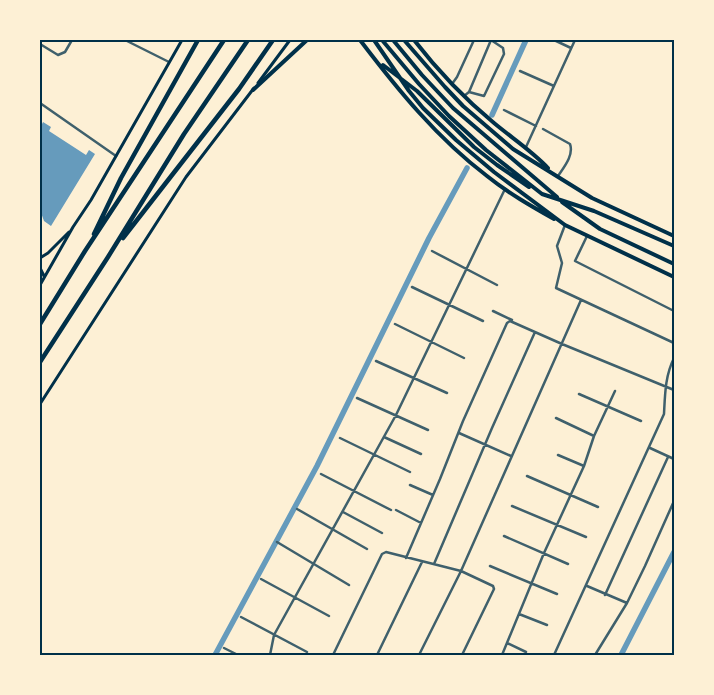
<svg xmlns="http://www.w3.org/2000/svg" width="714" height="695" font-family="Barlow,sans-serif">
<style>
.water{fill:#669bbc}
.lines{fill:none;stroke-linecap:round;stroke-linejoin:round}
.canal{stroke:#669bbc;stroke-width:5.5}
.minor{stroke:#3f606c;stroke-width:2.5}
.secondary{stroke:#003049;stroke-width:3}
.primary{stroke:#003049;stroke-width:4}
.motorway{stroke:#003049;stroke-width:4.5}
.neatline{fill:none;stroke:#003049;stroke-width:2}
</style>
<rect width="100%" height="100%" fill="#fdf0d5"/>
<path class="water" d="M43,122l8,5 -2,4 37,24 3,-5 6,4 -44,72 -7,-5 -4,-11v-82z"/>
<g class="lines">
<path class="canal" d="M492,115l34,-75
M215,655l102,-189 112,-228 38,-70
M621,655l53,-103"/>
<path class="minor" d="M125,40l44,22
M554,40l17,8
M40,44l18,11 7,-3 7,-12
M520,71l34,15
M452,84l5,-7 17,-37
M469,92l22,-52
M464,96l5,-4 15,4 20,-42 -1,-6 -12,-8
M40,103l76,53
M504,110l32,16
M543,129l27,15c4,11 -6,23 -12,32
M526,147l49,-107
M565,225l-8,21 5,17 -6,25 118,55
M587,236l-12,25 99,50
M432,251l65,34
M412,287l71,34
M493,311l19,9
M395,324l69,34
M376,361l71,32
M579,394l62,27
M357,398l71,32
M556,418l38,18
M459,433l52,23
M384,437l37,17
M340,438l70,34
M650,448l24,11
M558,455l26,11
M321,474l70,36
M527,476l71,31
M410,485l23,10
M512,506l74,31
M297,509l70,40
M396,510l25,13
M343,512l39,21
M504,536l64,28
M277,542l72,43
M406,558l34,-79 23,-58 44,-98 3,-2 52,23 112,46
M434,564l58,-136 43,-96
M490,566l67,28
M261,579l68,37
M587,586l40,17
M605,595l63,-138
M519,614l28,11
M241,617l66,35
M507,643l19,9
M224,648l14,7
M270,655l4,-20 122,-220 109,-226
M333,655l49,-101 4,-2 75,19 32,15 1,3 -32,66
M377,655l45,-93
M419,655l42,-84 120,-271
M502,655l42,-102 40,-87 10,-30 21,-45
M554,655l110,-241c1,-19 1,-38 10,-56
M595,655l32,-52 18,-37 29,-65"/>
<path class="secondary" d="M258,83l32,-43
M40,258l8,-5 21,-21
M40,268l4,8
M40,285l33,-58 18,-27 91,-160
M40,404l146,-227 68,-89"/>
<path class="primary" d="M360,40c38,50 77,98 127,136 21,17 44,30 67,43
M374,40l35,51 14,17 33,32 38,32 71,53 109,52
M382,40l37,44 30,32 37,34 56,44 52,17 80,35
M393,40l29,35 31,33 104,89
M404,40l41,47 18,19 50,43 79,49 82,38
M414,40c24,31 51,59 80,83 18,15 38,28 54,45
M383,65l34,26 57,56 23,18 32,22
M253,90l54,-50
M562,202l38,27 74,35"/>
<path class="motorway" d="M94,234l27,-56 77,-138
M123,238l116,-149 34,-49
M40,324l45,-73 139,-211
M40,362l68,-105 76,-123 64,-94"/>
</g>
<rect width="714" height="695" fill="none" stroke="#fdf0d5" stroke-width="82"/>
<rect x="41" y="41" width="632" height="613" class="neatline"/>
</svg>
